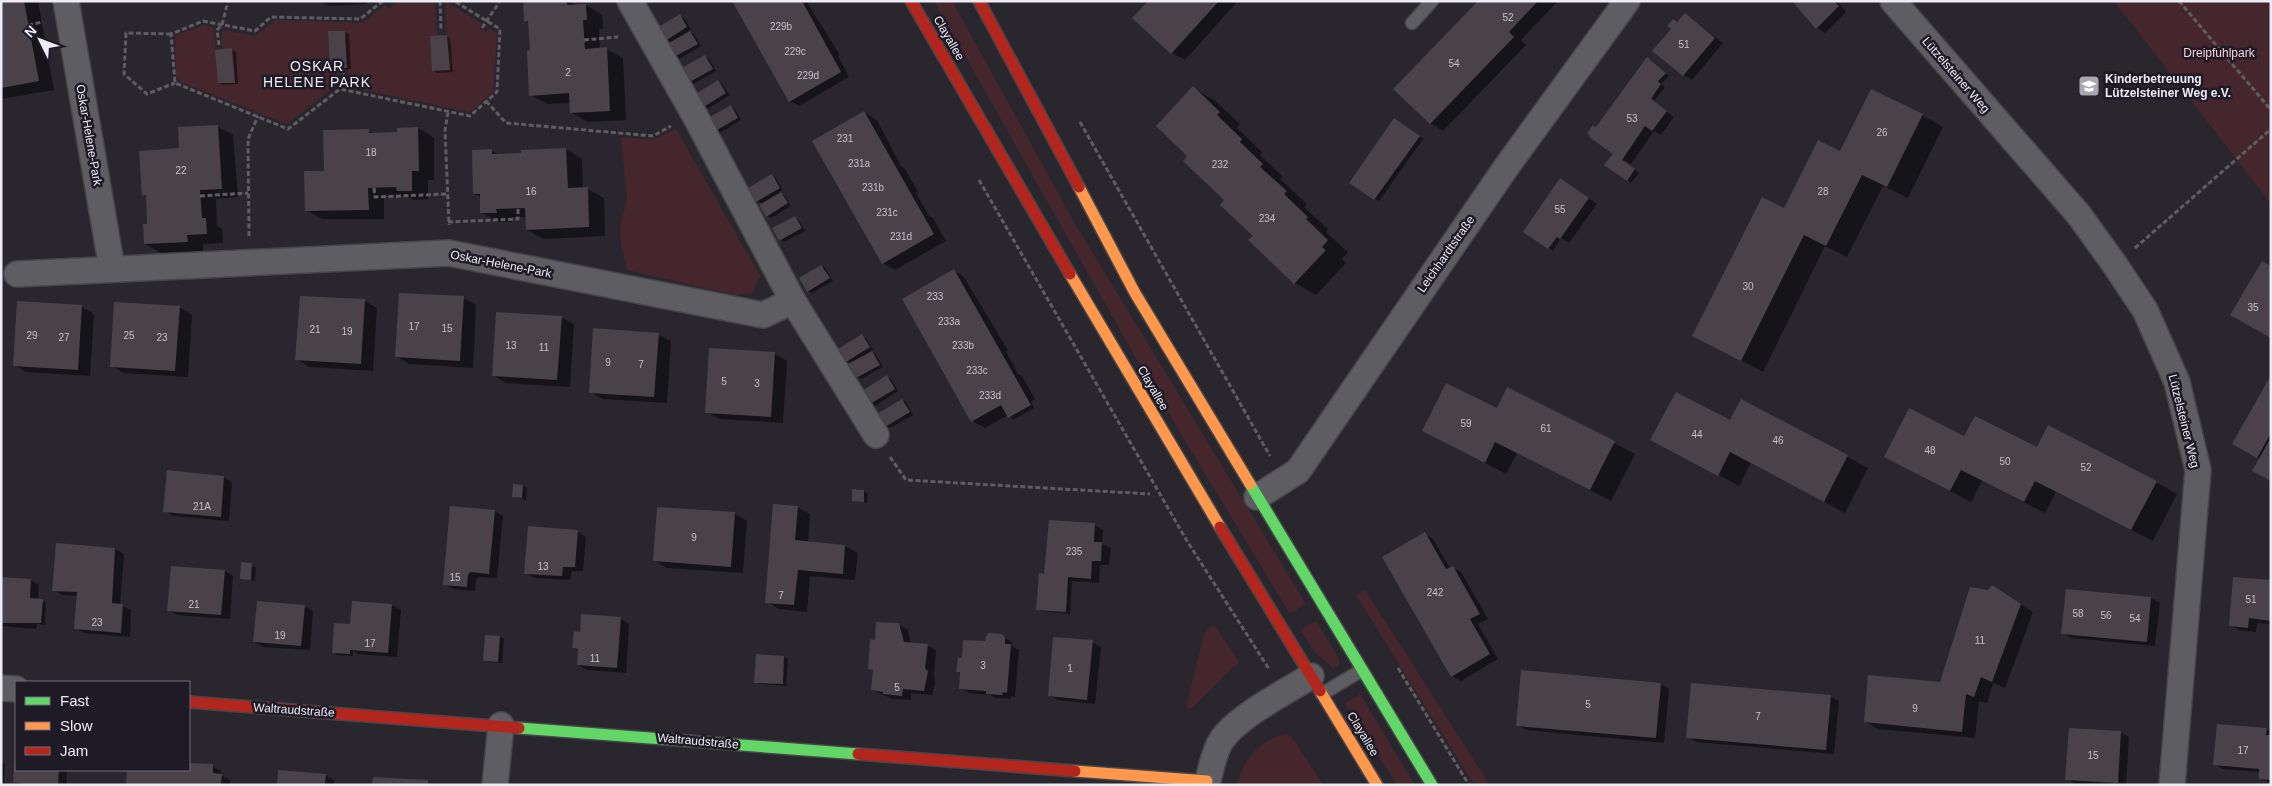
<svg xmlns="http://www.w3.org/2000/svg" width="2272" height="786" font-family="Helvetica,sans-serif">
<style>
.green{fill:#46262d}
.shadow{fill:#0007}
.building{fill:#494249}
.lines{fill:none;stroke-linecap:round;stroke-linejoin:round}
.lane-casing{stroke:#464549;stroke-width:15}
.street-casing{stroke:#464549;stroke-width:28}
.fast-casing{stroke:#464549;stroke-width:14}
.slow-casing{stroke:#464549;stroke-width:14}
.jam-casing{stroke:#464549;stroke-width:14}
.path{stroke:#5f5d62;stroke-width:3;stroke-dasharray:5 2.5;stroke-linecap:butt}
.lane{stroke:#5e5d61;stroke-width:12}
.street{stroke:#5e5d61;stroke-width:25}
.fast{stroke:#63d668;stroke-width:11}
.slow{stroke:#ff974d;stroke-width:11}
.jam{stroke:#b3261e;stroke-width:11}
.labels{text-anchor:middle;stroke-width:5;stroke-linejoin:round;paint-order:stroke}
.number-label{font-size:10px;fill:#c4c1c8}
.street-label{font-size:12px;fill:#edebf3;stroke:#1e1b26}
.park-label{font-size:12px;fill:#fcced5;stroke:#1e1b26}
.poi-label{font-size:12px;font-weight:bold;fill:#edebf3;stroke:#1e1b26;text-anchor:start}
.neighbourhood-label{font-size:14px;letter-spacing:1px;fill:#edebf3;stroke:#1e1b26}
</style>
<rect width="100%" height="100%" fill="#29272d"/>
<path class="green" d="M398,1h37l2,34 -7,1 2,35 17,-1 -4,-69 37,23 -2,4 6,4 3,-4 8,6 -4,58 -23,20 -121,-25 -4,-56 -17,1 2,36h9v15l-52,41 -106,-42 -5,-6 -1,-37 3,-5 27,-9 9,3 4,55h16l-12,-34v-19l33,6 21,-16 87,3 22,-18 4,4z
M934,1h18l122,221 232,382 -16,10 -141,-233z
M2113,1h158v203l-139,-180z
M676,129l84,147 -8,17 -16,2 -109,-25 -6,-25 -1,-17 7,-29 -6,-62 33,3z
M1365,590l123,192 -3,3 -12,-3 -5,-7 -112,-180z
M1316,621l23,38v6l-5,4 -19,-17 -15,-22z
M1215,626l24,36 -47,46 -4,1 -1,-5 17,-71 7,-6z
M1360,694l55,91h-18l-52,-82z
M1286,734l6,3 31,48h-86c6,-25 23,-46 49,-51z"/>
<path class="shadow" d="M1,1h37l16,89 -53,9z
M321,1h46v3l-38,2z
M546,1h23l8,5 9,-1 16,10 1,14h-4l1,20h7l16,9 3,62 -38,2 -16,-9 -1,-10 -24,1 -16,-9 -1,-71 -5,-3z
M734,1h72l34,54 -2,1 11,21 -50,29 -9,-5z
M1149,1h89l-53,59 -13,-7z
M1478,1h80l-37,39 5,5 -83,86 -13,-8z
M1794,1h43l9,11 -21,21 -8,-5z
M1685,14l38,29 -31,37 -9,-5 -5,-52z
M680,16l4,2 7,11 -3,2 6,3 7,12 -22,13 -4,-3 -4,-13 -5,-3z
M345,32l4,2 2,35 -16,1 -4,-2 -1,-35z
M446,36l4,2 3,34 -16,1 -4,-3z
M232,50l4,2 2,32 -15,1 -4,-2z
M705,56l4,3 7,12 -23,13 -4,-2z
M1651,60l18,16 -8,8 4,3 -10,13 -5,-3 -1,2 25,18 -13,18 -7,-4 -23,33 -10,-6 -25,-29z
M718,81l4,3 8,11 -23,14 -4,-2z
M1193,88l21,12 26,24 -3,4 25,24 -2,3 23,22 -3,2 27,25 -3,3 24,22 -2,3 22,20 -6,7 4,4 -30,32 -21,-12 -106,-127z
M731,106l4,3 6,11 -21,13 -4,-3z
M864,112l13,8 24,46 4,3 13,23 -2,1 13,23 4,2 13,23 -51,29 -12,-7z
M1922,115l21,12 -35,71 -25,-12 -36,71 -22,-11 -62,126 -69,-36 90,-126 57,-58z
M1399,122l24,17 -44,62 -29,-19z
M217,126l16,9 5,62 -22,2 1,27 5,3 1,14 -20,1v7l-42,2 -16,-9 4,-19 -2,-28 -4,-2 37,-46z
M418,128l16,10v42h-6v19l-14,1 -7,-4h-23v23h-62l-16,-9 20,-38 42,-41 6,3h24z
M566,149l16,10 1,30h5l16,9 1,38 -62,3 -16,-9 -1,-13h-14v5h-14l-16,-9 -1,-16 -7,-3 18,-43 8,4z
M1620,159l19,14 -8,10 -4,-3z
M772,175l4,3 7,12 -4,2 6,4 6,10 -20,12 -4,-2 -4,-12 -6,-3z
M1569,185l28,19 -28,39 -8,-5 -8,13 -28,-19z
M795,218l4,2 6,11 -21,11 -4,-2z
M821,266l4,2 8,13 -21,12 -4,-2z
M954,271l9,5 45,74 -2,1 12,23 4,2 13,23 -4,3 3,6 -21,12 -5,-5 -23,13 -13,-7z
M464,298l12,7 -3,63 -64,-4 -13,-8z
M365,301l12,7 -4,63 -64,-4 -12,-8z
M82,307l12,7 -4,62 -64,-4 -12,-7z
M179,307l13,8 -4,62 -64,-4 -13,-7z
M561,317l13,7 -4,63 -64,-4 -13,-8z
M658,334l13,7 -4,62 -64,-4 -13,-7z
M862,336l4,2 7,12 -2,1 5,4 7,12 -22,12 -4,-2 -5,-13 -5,-3z
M774,353l13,8 -4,62 -64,-4 -12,-7z
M887,377l4,2 7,12 -23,15 -4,-3 -7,-12z
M2271,377v103l-11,-21 -26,-16z
M1508,388l127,66 -24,47 -94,-48 -11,21 -83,-43 74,-21z
M902,400l4,2 7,13 -23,13 -4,-2z
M1742,400l126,68 -23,45 -94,-50 -12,23 -66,-35 57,-29z
M1965,438l72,11 119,33 21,12 -24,47 -97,-49 -11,21 -63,-32 -11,21 -64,-33z
M224,477l8,5 -3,39 -56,-5 -8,-5z
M523,486l4,2 -1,12 -13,-4z
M864,491l4,3 -1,9 -14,-3z
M797,507l13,7 -2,29 37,3 13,7 -3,27 -45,-4 -3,36 -28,-3 -12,-7z
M494,511l9,5 -6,62 -18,-1 -3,3 -1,11 -22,-2 -8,-5z
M734,513l13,8 -4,52 -76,-5 -13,-8z
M1095,525l8,5 -1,14 9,4 -2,17h-9l-1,18 -27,-2 -2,33 -29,-3 -4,-2 8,-34z
M578,532l8,5 -3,34h-11l-2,9 -36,-2 -9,-5z
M1425,534l8,5 17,29 2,-1 9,5 27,47 -10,5 20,35 -37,22 -9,-5z
M57,545l58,4 9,5 -4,51 11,5 -1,27 -46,-4 -8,-5 2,-32 -16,-1 -8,-5z
M242,564l14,3 -1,14 -14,-3z
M225,571l8,5 -3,43 -53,-4 -9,-5z
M1,578l30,2 8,5 -1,15 8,3 -1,22 -8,-1 -1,5 -35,-3z
M2271,582v42l-14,-1 -1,9 -17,-2 -9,-5z
M2067,590l84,8 9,5 -5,43 -84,-8 -8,-5z
M2005,594l28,18 -28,76 -12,-5 -6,20 -8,-2 -4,37 -97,-9 -13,-8 76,-38z
M353,602l39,3 9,5 -4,47 -39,-3 -5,-3v5l-16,-1 -4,-3 18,-25z
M304,606l9,5 -3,39 -47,-3 -9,-5z
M582,615l39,4 8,5 -3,49 -39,-3 -9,-5 1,-14 -6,-3 8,-15z
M899,625l9,5 3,14 16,1 9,5 -2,24 1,9 -3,12 -21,-2v7l-18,-1 -21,-9 2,-19 -5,-2 7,-28z
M1002,636l9,5 2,6 6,3 -4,47 -4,-1v3l-15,-1 -6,-3 -21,-2 -8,-5v-14l-3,-3 28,-28z
M500,637l4,2 -2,24 -14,-1 -4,-2z
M1092,642l9,5 -6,57 -37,-4 -9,-5z
M784,657l4,2 -2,27 -26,-2 -4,-2z
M1660,684l9,5 -5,54 -138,-13 -9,-5z
M1830,696l9,5 -5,53 -138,-12 -8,-5z
M2267,729l4,3v51l-11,-5v-6l-37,-3 -9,-5z
M2121,732l8,5 -3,48 -51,-1 -8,-5z
M16,757v13h51l-1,15h-46l-6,-3z
M1,762l4,2 -1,21h-3z
M189,764l23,2 9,5v4l9,5v5h-102v-15h61z
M325,775l9,5v5h-56z"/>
<path class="building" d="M1,1h23l15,80 -38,7z
M523,1h44v4l19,-1 1,16h-4l2,29 22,-2 3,64 -40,2 -1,-20 -40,3 -2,-45 3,-1 -2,-29 -4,1z
M732,1h70l39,71 -52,30z
M1148,1h71l-48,53 -39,-36z
M1478,1h60l-29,31 5,5 -84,87 -37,-35z
M1792,1h42l5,5 -23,23z
M1685,13l30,25 -32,38 -31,-25 19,-22 -4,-3 6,-7 4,3z
M680,14l7,13 -22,14 -8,-13z
M328,31h17l2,37 -17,1z
M690,31l8,13 -24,13 -7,-13z
M447,35l3,35 -18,1 -2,-35z
M232,48l3,35h-17l-3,-33z
M705,55l8,14 -25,14 -8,-14z
M1647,57l19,16 -8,8 3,3 -10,15 16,12 -15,20 -7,-5 -23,34 13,9 -8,12 -23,-16 9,-11 -24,-17 1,-2 -3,-2 6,-8 3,2z
M718,80l8,13 -24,15 -8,-13z
M1193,86l27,26 -3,3 25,24 -2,3 23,22 -3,3 27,24 -3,3 24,23 -2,2 22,21 -6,7 4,3 -32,34 -46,-44 5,-4 -33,-31 4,-5 -41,-39 4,-5 -31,-30z
M1871,89l52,25 -36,73 -25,-12 -36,71 -22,-11 -63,126 -49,-25 70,-139 22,11 34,-68 22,11z
M731,105l7,13 -23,13 -7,-13z
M864,111l70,123 -52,30 -70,-123z
M1394,118l26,18 -46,64 -25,-17z
M218,125l4,64 -22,1 2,28h4l1,16 -20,1 1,7 -44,2 -1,-20h4l-1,-29 -4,1 -3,-45 40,-3 -1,-21z
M418,127l1,44h-7v20h-15l-1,-4 -28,1 1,22 -64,1 -1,-40h20l-1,-41 46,-1v4l28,-1v-4z
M566,148l2,40 20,-1 1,40 -63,3 -1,-22 -29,1 1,4h-17v-19h-7l-1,-44 20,-1v5l29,-1v-3z
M772,174l8,14 -24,14 -8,-14z
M1560,178l29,20 -29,41 -3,-2 -9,12 -25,-17z
M781,192l7,11 -22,14 -7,-12z
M795,216l7,12 -23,13 -7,-13z
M2262,261l9,5v72l-41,-23z
M821,265l9,13 -23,14 -8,-14z
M954,269l77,136 -23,13 -7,-13 -30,17 -69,-123z
M399,293l65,3 -4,65 -65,-4z
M300,296l65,3 -4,65 -66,-4z
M17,301l65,4 -4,65 -65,-4z
M114,302l66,4 -5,65 -65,-4z
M496,312l66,4 -5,64 -65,-4z
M593,328l66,5 -5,64 -65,-4z
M862,334l8,13 -24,15 -8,-13z
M709,348l66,4 -4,65 -66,-4z
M872,351l8,14 -24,13 -8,-14z
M887,375l8,14 -25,15 -8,-13z
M2271,375v58l-14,25 -25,-14z
M1446,383l51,25 10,-21 108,54 -25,49 -95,-48 -10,21 -63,-32z
M1676,392l54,28 11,-21 107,56 -24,47 -94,-50 -12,24 -68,-36z
M902,399l8,13 -25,15 -8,-13z
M1909,408l55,28 11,-20 62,31 11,-22 109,56 -26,49 -96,-49 -11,21 -63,-32 -11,21 -66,-34z
M2271,437v44l-19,-10z
M167,470l57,6 -3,41 -58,-5z
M513,484l10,1 -1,13 -10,-1z
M852,489l12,1v12l-12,-1z
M773,504l25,2 -3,34 50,5 -2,29 -45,-4 -4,35 -29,-2z
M450,506l45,4 -6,64 -19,-2 -2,3 -1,12 -24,-2z
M657,507l78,5 -4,55 -78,-6z
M1049,520l46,3 -1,19h8l-1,19h-9l-1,18 -23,-2 -2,35 -30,-2 3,-37 5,1z
M528,526l50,4 -3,37h-12l-1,9 -38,-2z
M1425,532l21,37 7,-3 27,48 -10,5 20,35 -39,23 -69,-120z
M56,543l59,5 -3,55 11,1 -2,29 -47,-4 3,-37 -25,-1z
M241,562l11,1 -1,17 -11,-1z
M171,566l54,4 -4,45 -54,-4z
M1,577l30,2 -1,19 13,1 -2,24h-40z
M2233,577l38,3v41l-22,-3 -1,10 -19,-2z
M1992,585l29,19 -29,78 -11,-5 -7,20 -8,-3 -4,38 -98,-10 4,-47 72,7 30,-95 18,3z
M2066,589l85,8 -4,45 -86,-8z
M257,601l48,4 -4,41 -48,-4z
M352,601l40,3 -4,49 -38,-3v4l-18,-1 2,-30 16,1z
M581,614l40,3 -4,51 -40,-3 1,-16 -6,-1 2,-17 6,1z
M876,622l23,1 5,19 24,2 -3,24 3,3 -1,6 -3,14 -21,-2 -1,7 -19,-2v-2l-12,-2 2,-20 -5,-1 2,-30 5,1z
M989,633l13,1 3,4v6h6l-4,49 -4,-1 -1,3 -16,-1v-3l-27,-2 1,-17h-4l2,-14h4l1,-18 22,1 1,-5z
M485,635l15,1 -2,26 -15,-1z
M1053,637l40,3 -6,60 -39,-4z
M756,654l28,2 -1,28 -29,-1z
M1521,670l140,13 -5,55 -140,-12z
M1691,683l140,12 -5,55 -140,-12z
M2217,724l50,4 -1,7h5v45l-12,-1v-10l-46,-4z
M2069,728l52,3 -3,52 -53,-3z
M15,758l1,12h43l-1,15h-29l-16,-3z
M189,763l24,1v9l9,1 -1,11h-95l1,-15h62z
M278,770l48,4 -1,11h-48z
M373,777l55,3v5h-56z"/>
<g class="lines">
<g class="lane-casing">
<path id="lane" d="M1412,23l20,-22
M1322,694l40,-24"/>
</g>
<g class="street-casing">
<path id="street" d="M66,1l46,268
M630,1l64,113 99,187 83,134
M1893,1l186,214 36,50 30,45 32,72 21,88 -26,315
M17,274l432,-21 314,62 30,-14
M1257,497l41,-26 209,-305 120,-165
M1,688l15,1
M495,785l6,-60
M1207,785c3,-13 7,-33 14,-44 15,-24 65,-49 90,-65"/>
</g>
<g class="fast-casing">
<path id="fast" d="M1250,484l182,301
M519,728l339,26"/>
</g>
<g class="slow-casing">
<path id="slow" d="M1079,187l56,106 115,191
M1070,274l150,253
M1320,691l57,94
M1075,771l132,10"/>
</g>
<g class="jam-casing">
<path id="jam" d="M911,1l159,273
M979,1l100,186
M1220,527l100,164
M189,702l330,26
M858,754l217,17"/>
</g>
<path class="path" d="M383,1l-23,18 -89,-2 -16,14 -52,-10 -32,13 4,49 113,46 52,-40 130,27 27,-24 3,-63 -46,-28
M440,1l1,29
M2179,1l92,109
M28,25l15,-3
M482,28l18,-27
M171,34l-45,-1 -2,41 23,20 28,-11
M584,40l34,-3
M219,45l-2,-15 5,-5 6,-24
M340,89l3,-9v-11
M486,101l20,22 147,13 18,-10
M448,112l-3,18 4,95
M1080,122l190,334
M979,180l208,361 82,128
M374,188l1,9 72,-3
M200,196l48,-3
M448,222l70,-3v-11
M249,236l-1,-97 10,-23
M2135,248l136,-119
M890,457l16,23 244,14
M1398,668l71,117"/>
<use href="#lane" class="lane"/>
<use href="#street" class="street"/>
<use href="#fast" class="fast"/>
<use href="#slow" class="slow"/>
<use href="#jam" class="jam"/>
</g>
<defs>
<g id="school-square" transform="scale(1.125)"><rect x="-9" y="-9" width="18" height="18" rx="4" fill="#a8a6ae" stroke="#1e1b26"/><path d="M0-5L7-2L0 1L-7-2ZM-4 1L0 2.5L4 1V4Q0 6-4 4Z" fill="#fff"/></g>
</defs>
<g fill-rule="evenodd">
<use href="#school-square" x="2089" y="86"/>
</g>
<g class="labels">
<g class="number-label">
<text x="1508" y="21">52</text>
<text x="781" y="30">229b</text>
<text x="1684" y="48">51</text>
<text x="795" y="55">229c</text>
<text x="1454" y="67">54</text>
<text x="568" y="76">2</text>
<text x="808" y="79">229d</text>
<text x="1632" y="122">53</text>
<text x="1882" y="136">26</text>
<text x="845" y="142">231</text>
<text x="371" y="156">18</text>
<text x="859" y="167">231a</text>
<text x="1220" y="168">232</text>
<text x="181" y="174">22</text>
<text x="873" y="191">231b</text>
<text x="531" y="195">16</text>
<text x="1823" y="195">28</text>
<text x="1560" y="213">55</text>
<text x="887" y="216">231c</text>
<text x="1267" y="222">234</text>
<text x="901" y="240">231d</text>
<text x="1748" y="290">30</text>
<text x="935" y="300">233</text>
<text x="2253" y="311">35</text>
<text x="949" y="325">233a</text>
<text x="414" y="330">17</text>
<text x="447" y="332">15</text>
<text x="315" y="333">21</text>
<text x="347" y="335">19</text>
<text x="32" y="339">29</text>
<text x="129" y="339">25</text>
<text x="64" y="341">27</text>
<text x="162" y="341">23</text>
<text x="511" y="349">13</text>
<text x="963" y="349">233b</text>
<text x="544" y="351">11</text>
<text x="608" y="366">9</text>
<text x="641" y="368">7</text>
<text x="977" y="374">233c</text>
<text x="724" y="385">5</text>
<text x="757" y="387">3</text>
<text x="990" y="399">233d</text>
<text x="1466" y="427">59</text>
<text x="1546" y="432">61</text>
<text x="1697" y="438">44</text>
<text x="1778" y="444">46</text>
<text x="1930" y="454">48</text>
<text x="2005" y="465">50</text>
<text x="2086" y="471">52</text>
<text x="202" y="510">21A</text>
<text x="694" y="541">9</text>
<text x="1074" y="555">235</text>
<text x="543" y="570">13</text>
<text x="455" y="581">15</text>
<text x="1435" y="596">242</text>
<text x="781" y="599">7</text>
<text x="2251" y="603">51</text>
<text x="194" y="608">21</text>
<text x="2078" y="617">58</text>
<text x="2106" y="619">56</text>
<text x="2135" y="622">54</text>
<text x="97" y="626">23</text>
<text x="280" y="639">19</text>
<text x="1980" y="644">11</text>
<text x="370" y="647">17</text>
<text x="595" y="662">11</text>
<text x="983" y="669">3</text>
<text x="1070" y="672">1</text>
<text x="897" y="691">5</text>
<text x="1588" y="708">5</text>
<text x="1915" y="712">9</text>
<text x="1758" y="720">7</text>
<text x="2243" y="754">17</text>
<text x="2093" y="759">15</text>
</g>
<g class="street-label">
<text transform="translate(949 38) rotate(60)" y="4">Clayallee</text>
<text transform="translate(1956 75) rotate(49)" y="4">Lützelsteiner Weg</text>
<text transform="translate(89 135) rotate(80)" y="4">Oskar-Helene-Park</text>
<text transform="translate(1446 254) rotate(-55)" y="4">Leichhardtstraße</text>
<text transform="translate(501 264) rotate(11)" y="4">Oskar-Helene-Park</text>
<text transform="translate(1153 388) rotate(60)" y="4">Clayallee</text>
<text transform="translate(2184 421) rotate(76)" y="4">Lützelsteiner Weg</text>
<text transform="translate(294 710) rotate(4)" y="4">Waltraudstraße</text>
<text transform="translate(1363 734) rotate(59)" y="4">Clayallee</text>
<text transform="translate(698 741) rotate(5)" y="4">Waltraudstraße</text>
</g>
<g class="park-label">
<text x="2219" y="57">Dreipfuhlpark</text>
</g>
<g class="poi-label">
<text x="2105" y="83">Kinderbetreuung<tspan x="2105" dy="14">Lützelsteiner Weg e.V.</tspan></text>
</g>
<g class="neighbourhood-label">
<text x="317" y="71">OSKAR<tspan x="317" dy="16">HELENE PARK</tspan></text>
</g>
</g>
<rect width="2272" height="786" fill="none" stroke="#edebf3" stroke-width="5"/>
<rect x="15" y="681" width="175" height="90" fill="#1e1b26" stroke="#716e78"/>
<rect x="25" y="697" width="25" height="8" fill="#63d668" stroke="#716e78"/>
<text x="60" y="706" font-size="15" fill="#edebf3">Fast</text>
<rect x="25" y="722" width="25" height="8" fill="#ff974d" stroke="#716e78"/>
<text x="60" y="731" font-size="15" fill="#edebf3">Slow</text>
<rect x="25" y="747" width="25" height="8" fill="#b3261e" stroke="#716e78"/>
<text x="60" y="756" font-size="15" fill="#edebf3">Jam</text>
<g transform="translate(40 40) rotate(312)" stroke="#1e1b26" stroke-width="4" paint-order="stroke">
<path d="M0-4L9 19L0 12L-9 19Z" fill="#edebf3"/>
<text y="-8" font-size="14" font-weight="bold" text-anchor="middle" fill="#edebf3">N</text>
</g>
</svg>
